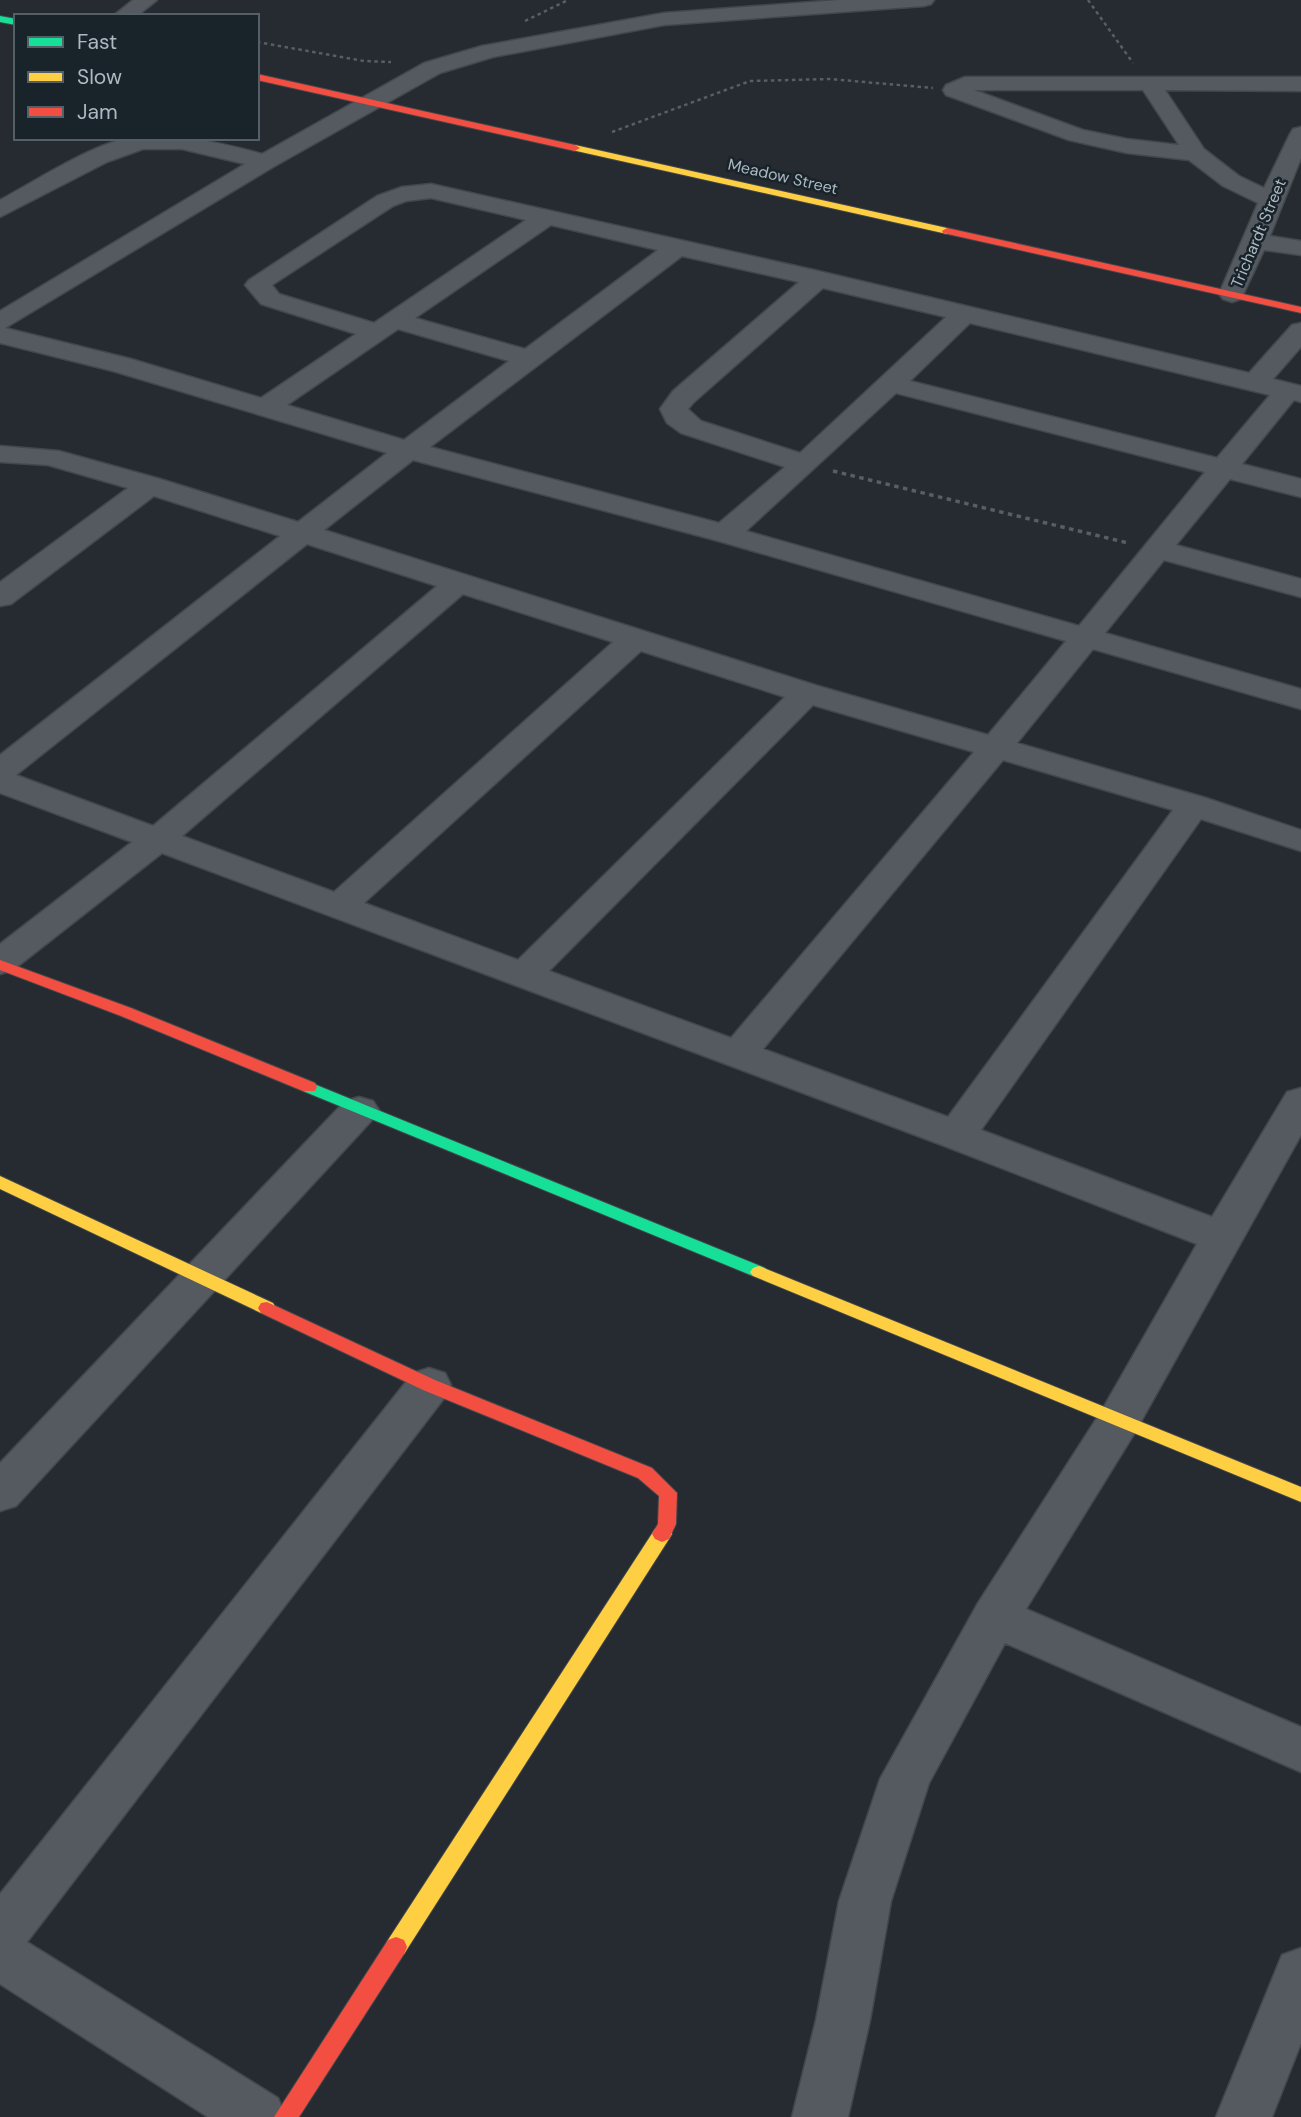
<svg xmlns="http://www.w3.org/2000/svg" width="1301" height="2117" font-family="'DM Sans',sans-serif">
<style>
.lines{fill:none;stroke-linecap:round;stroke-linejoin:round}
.street-casing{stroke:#42474b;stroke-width:3}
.fast-casing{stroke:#42474b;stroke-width:2}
.slow-casing{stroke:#42474b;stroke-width:2}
.jam-casing{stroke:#42474b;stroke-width:2}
.path-far1{stroke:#585e63;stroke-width:2.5;stroke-dasharray:3.5 3.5;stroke-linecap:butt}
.path{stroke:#585e63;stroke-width:3.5;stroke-dasharray:4.5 4.5;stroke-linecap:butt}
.street{fill:#545a5f;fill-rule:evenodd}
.fast{fill:#16e098;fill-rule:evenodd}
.slow{fill:#ffcf43;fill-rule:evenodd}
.jam{fill:#f24e42;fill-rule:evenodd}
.labels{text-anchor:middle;stroke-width:5;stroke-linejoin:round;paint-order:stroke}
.far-street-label{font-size:16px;fill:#adb9c3;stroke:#19232a}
</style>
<rect width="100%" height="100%" fill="#252b30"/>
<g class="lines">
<g class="street-casing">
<path id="street" d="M133,0h24l-20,16h-24z
M839,0h95l-3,4 -7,2 -260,19 -171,32 -53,16 -167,94 -268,161 126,31 130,39 95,-64 -95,-30 -16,-19 4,-5 128,-84 25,-9 29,-3 387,87 431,102 43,-48 9,-2v24l-28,32 28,7v16l-7,-2 -52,64 59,15v18l-71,-18 -54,66 125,34v18l-137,-37 -59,73 196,56v20l-208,-60 -76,94 189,55 95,32v21l-100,-32 -220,311 231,87 75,-125 14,-4v47l-167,299 -108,175 275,118v45l-296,-129 -76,140 -38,118 -21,119 -22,97h-56l24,-97 23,-119 41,-122 98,-176 124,-193 95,-166 -255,-99 -780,-292 -149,117 -13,4v-30l132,-102 -132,-49v-38l280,-219 -126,-40 -143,108 -11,2v-24l128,-94 -80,-23 -48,-3v-16l59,5 101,28 138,43 89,-69 -274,-82 -113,-28v-32l245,-147 -63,-15h-39l-36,13 -107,55v-17c34,-18 93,-57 130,-62 46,-5 89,4 132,16l162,-91 58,-17 182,-33zM431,198l95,22 -152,103 -95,-29 -7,-9 121,-79 13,-5zM551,225l107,25 -133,99 -110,-31zM682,256l117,26 -126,109 -13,18 7,14 14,10 104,34 -66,56 -289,-76zM823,288l123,29 -146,136 -99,-32 -13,-12 5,-6zM970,323l300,72 -53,63 -307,-77zM398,329l111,32 -105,79 -117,-35zM896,393l309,79 -126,154 -333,-95zM413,460l302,80 351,101 -78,94 -170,-49 -494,-156zM307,544l130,42 -284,240 -137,-51zM463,594l150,48 -279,250 -152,-56zM641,651l144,46 -267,263 -154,-57zM813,705l161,47 -243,286 -182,-67zM1003,760l170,50 -225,307 -185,-68z
M965,77h336v14l-136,-1 39,59 35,27 25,12 26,-54 3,-5 8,-2v31l-31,78 31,5v14l-37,-5 -23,49 -9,3 -9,-3 -4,-5 39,-91 -35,-17 -34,-26 -62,-7 -58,-13 -123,-45 -3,-5 3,-5zM974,90h169l36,55 -52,-6 -44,-9z
M359,1097l14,4 6,9 -6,9 -357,387 -16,5v-48l345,-362z
M429,1368l16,5 6,12 -6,12 -418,545 251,156 8,19h-78l-208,-133v-90l413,-521z
M1301,1948v95l-29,74h-56l66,-162z"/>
</g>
<g class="fast-casing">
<path id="fast" d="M0,16l16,3v6l-16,-3z
M309,1082l456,186 3,4 -3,4h-12l-450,-185 -2,-4z"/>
</g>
<g class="slow-casing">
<path id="slow" d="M575,145l372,83 5,3 -5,3 -375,-84 -2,-2z
M0,1176l273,127 3,5 -3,5h-12l-261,-124z
M759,1266l542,221v15l-548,-226 -3,-4 3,-4z
M662,1526l7,3 3,5 -3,5 -265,415 -8,3 -8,-3 -3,-7 3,-7 267,-411z"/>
</g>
<g class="jam-casing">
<path id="jam" d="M257,74l318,71 5,3 -5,3 -318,-71z
M947,228l354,79v6l-358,-80 -1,-2z
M0,960l131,48 184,75 2,4 -2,4h-12l-182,-75 -121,-46z
M267,1302l168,78 217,88 25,25 -1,31 -7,15 -7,3 -7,-3 -3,-5 6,-10 1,-28 -21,-18 -215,-88 -162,-77 -3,-5 3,-5z
M396,1937l8,3 3,7 -3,7 -105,163h-25l114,-177z"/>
</g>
<path class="path-far1" d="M1088,0l45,63
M525,21l43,-21
M257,42l107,19 27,1
M612,132l138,-51 80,-2 103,9"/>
<path class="path" d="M833,471l295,72"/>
<use href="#street" class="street"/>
<use href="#fast" class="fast"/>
<use href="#slow" class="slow"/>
<use href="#jam" class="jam"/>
</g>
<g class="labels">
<g class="far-street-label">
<text transform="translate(783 176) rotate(13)" y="6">Meadow Street</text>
<text transform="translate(1258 233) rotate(-67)" y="6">Trichardt Street</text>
</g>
</g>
<rect x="14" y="14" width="245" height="126" fill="#19232a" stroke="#545f67" stroke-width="2"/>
<rect x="28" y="37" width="35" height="10" fill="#16e098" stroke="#545f67" stroke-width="2"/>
<text x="77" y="49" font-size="21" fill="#adb9c3">Fast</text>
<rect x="28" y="72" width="35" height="10" fill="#ffcf43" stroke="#545f67" stroke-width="2"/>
<text x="77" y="84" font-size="21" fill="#adb9c3">Slow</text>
<rect x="28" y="107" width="35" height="10" fill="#f24e42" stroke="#545f67" stroke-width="2"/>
<text x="77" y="119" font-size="21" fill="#adb9c3">Jam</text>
</svg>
